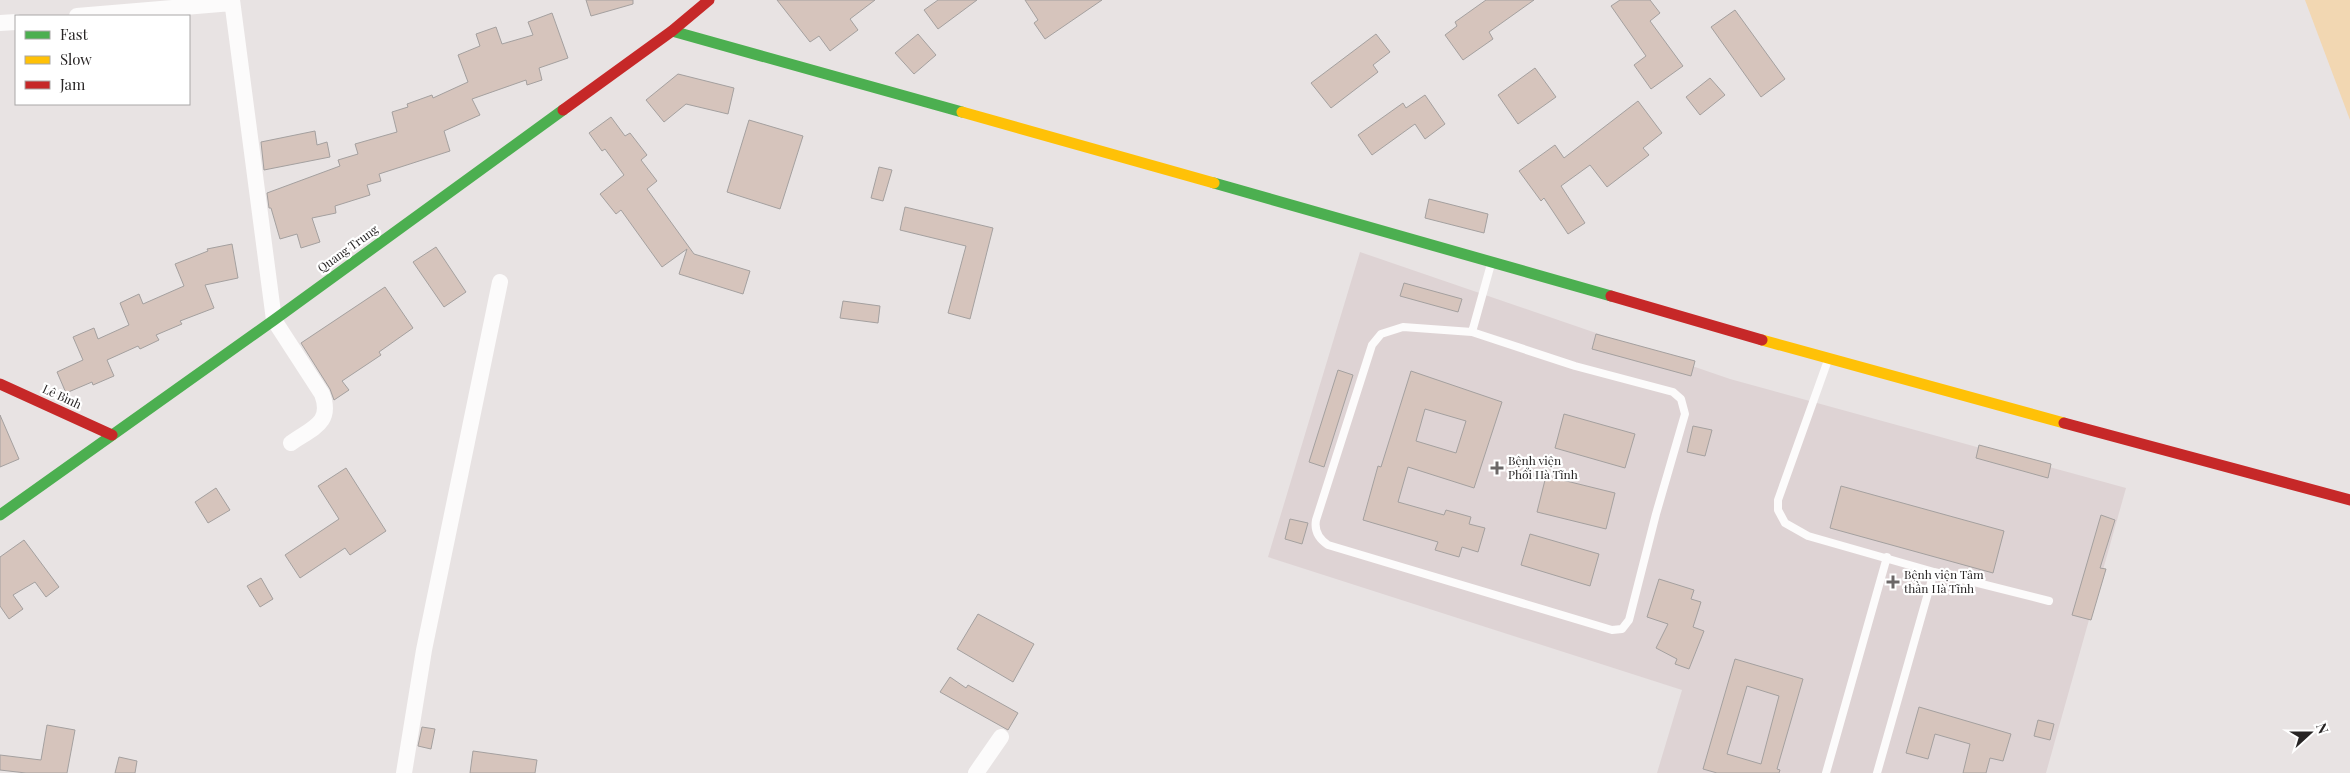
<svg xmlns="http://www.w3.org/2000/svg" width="2350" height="773" font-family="'Playfair Display',serif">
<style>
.built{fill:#ded3d4}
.green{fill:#f2d7b2}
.building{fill:#d6c4bc;stroke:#a4a09f;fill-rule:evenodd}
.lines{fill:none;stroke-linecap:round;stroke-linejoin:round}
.lane{stroke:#fcfbfb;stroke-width:8}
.street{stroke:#fcfbfb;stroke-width:16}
.fast{stroke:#4caf50;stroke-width:11}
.slow{stroke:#ffc107;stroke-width:11}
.jam{stroke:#c62828;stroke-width:11}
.poi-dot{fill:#6b6767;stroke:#fff;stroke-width:2}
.labels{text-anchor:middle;stroke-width:4.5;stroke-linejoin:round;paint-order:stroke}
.street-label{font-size:12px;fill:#272424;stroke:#fff}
.poi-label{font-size:12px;fill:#272424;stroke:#fff;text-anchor:start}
</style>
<rect width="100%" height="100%" fill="#e8e3e3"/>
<path class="built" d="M1360,252l370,127 396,109 -80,285h-389l25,-83 -414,-133z"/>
<path class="green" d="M2305,0h45v120z"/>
<path class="building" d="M586,0h47v4l-42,12z
M777,0h98l-25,19 8,11 -28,21 -11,-15 -9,6z
M938,0h39l-39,29 -14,-19z
M1025,0h77l-57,39 -11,-16 4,-3z
M1486,0h48l-45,32 4,7 -30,21 -18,-25 12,-9 -2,-4z
M1620,0h30l10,13 -10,8 33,45 -32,23 -17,-24 12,-9 -35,-50z
M1735,10l50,69 -24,18 -50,-70z
M552,13l16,45 -29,10 3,12 -15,5 -1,-5 -54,19 8,16 -36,16 6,20 -71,23 2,7 -14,4 3,10 -35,11 1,7 -24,5 8,24 -19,6 -4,-14 -17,5 -9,-31h-2l-2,-15 73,-27 -2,-6 20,-6 -3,-10 42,-12 -5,-20 16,-5 -1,-3 25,-9 1,3 35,-16 -10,-27 22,-9 -4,-12 20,-7 6,17 31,-9 -5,-13z
M918,34l18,21 -22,19 -19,-21z
M1376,34l14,18 -17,13 5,7 -47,36 -20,-25z
M1535,68l21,29 -38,27 -20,-29z
M678,74l56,14 -6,26 -42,-10 -22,18 -18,-22z
M1710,78l15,17 -25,20 -14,-18z
M1425,95l20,29 -20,15 -10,-15 -43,31 -14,-20 45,-32 3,5z
M1638,101l24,32 -19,15 6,7 -42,32 -17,-22 -29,21 24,37 -17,11 -24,-36 -3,3 -22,-30 36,-26 9,13z
M611,117l14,19 5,-3 17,22 -6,5 16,21 -10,8 47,65 56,17 -7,23 -64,-20 8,-25 -25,18 -41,-57 -5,4 -16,-20 24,-19 -19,-26 -3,2 -13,-18z
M749,120l54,16 -23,73 -53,-17z
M315,131l2,14 10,-3 3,15 -66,13 -3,-28z
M879,167l13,3 -9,31 -12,-3z
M1429,199l59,15 -4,19 -59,-15z
M905,207l88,21 -23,91 -22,-6 18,-67 -66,-16z
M232,244l6,34 -33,7 9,23 -34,13 2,3 -26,11 3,5 -19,9 -2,-3 -31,14 7,16 -21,9 -1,-3 -26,11 -9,-21 26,-12 -10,-23 21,-9 4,11 31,-14 -9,-22 19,-9 4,10 41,-18 -9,-22 33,-13 -1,-2z
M436,247l30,45 -22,15 -31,-45z
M1404,283l58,16 -4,13 -58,-16z
M385,287l28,41 -34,24 2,3 -39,26 7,9 -15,10 -4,-11 -29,-46z
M843,301l37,5 -2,17 -38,-5z
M1596,334l99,27 -4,15 -99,-27z
M1338,370l15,5 -29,92 -15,-5z
M1411,371l91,31 -28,86 -66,-21 -10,35 46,13 2,-5 25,7 -2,7 16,4 -7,24 -16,-5 -3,10 -24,-7 3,-8 -75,-22 15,-54 3,1zM1425,409l41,12 -10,32 -40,-12z
M1564,414l71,20 -10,34 -70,-20z
M0,415l19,44 -19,8z
M1693,426l19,4 -7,26 -18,-4z
M1979,445l72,19 -3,14 -72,-20z
M346,468l40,63 -36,24 -5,-7 -45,30 -15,-23 54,-36 -21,-33z
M1546,476l69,17 -9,36 -69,-17z
M1841,486l163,45 -11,42 -163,-45z
M216,488l14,22 -22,13 -13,-21z
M2101,515l14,5 -15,48 6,1 -15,51 -19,-5z
M1290,519l18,4 -6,21 -17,-5z
M1530,534l69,20 -9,32 -69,-21z
M24,540l35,47 -13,10 -11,-15 -22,13 10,14 -14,10 -9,-13v-49z
M261,578l12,21 -13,8 -13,-21z
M1659,579l35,11 -3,9 10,3 -8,25 11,4 -15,38 -14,-5 2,-5 -21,-11 12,-24 -21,-7z
M978,614l56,30 -21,38 -56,-33z
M1735,659l68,20 -26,90 3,1 -1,3h-62l-14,-4zM1747,686l32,10 -18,68 -34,-10z
M950,677l16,11 2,-3 50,28 -10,17 -68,-38z
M1919,707l92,27 -8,27 -13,-3 -4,15h-23l7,-29 -35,-10 -7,25 -22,-6z
M2038,720l16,4 -4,16 -16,-4z
M47,725l28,5 -8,43h-41l-26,-3v-15l41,5z
M422,727l13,2 -4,20 -13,-3z
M473,751l64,9 -2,13h-65z
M119,757l18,4 -2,12h-20z"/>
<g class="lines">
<path class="lane" d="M1403,327l69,5 103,34 98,26 8,7 4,15 -29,100 -27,106 -7,9 -10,1 -284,-85c-9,-6 -14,-14 -12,-25l56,-175 9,-11z
M1472,332l19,-68
M1828,360l-50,140v10l7,13 23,13 126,36 115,29
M1826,773l61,-216
M1877,773l57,-201"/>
<path class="street" d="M232,0l42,320 48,74c11,29 -10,34 -31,49
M77,16l155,-13
M0,23l16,-1
M404,773l20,-123 76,-368
M976,773l25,-36"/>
<path class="fast" d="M672,31l290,81
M1214,183l397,113
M0,515l274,-195 289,-210"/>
<path class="slow" d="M962,112l252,71
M1762,340l302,83"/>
<path class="jam" d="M563,110l109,-79 37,-31
M1611,296l151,44
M0,384l112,51
M2064,423l286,77"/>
</g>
<g class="poi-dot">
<path d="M1494.5 460.5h5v5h5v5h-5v5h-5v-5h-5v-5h5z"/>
<path d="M1890.5 574.5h5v5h5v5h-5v5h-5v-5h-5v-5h5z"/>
</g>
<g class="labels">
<g class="street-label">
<text transform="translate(348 249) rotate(-36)" y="4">Quang Trung</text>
<text transform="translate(62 397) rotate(25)" y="4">Lê Bình</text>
</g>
<g class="poi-label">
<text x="1508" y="465">Bệnh viện<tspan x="1508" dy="14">Phổi Hà Tĩnh</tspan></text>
<text x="1904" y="579">Bệnh viện Tâm<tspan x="1904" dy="14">thần Hà Tĩnh</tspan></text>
</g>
</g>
<rect x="15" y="15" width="175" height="90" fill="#ffffff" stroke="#a9a7a7"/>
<rect x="25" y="31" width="25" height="8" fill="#4caf50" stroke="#a9a7a7"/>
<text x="60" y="40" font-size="15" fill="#272424">Fast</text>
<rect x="25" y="56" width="25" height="8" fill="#ffc107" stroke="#a9a7a7"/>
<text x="60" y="65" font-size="15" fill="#272424">Slow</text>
<rect x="25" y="81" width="25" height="8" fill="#c62828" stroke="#a9a7a7"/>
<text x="60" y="90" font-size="15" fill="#272424">Jam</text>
<g transform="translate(2310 733) rotate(69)" stroke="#ffffff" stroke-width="4" paint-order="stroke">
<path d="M0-4L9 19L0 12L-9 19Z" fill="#272424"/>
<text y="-8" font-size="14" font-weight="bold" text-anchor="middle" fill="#272424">N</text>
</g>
</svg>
